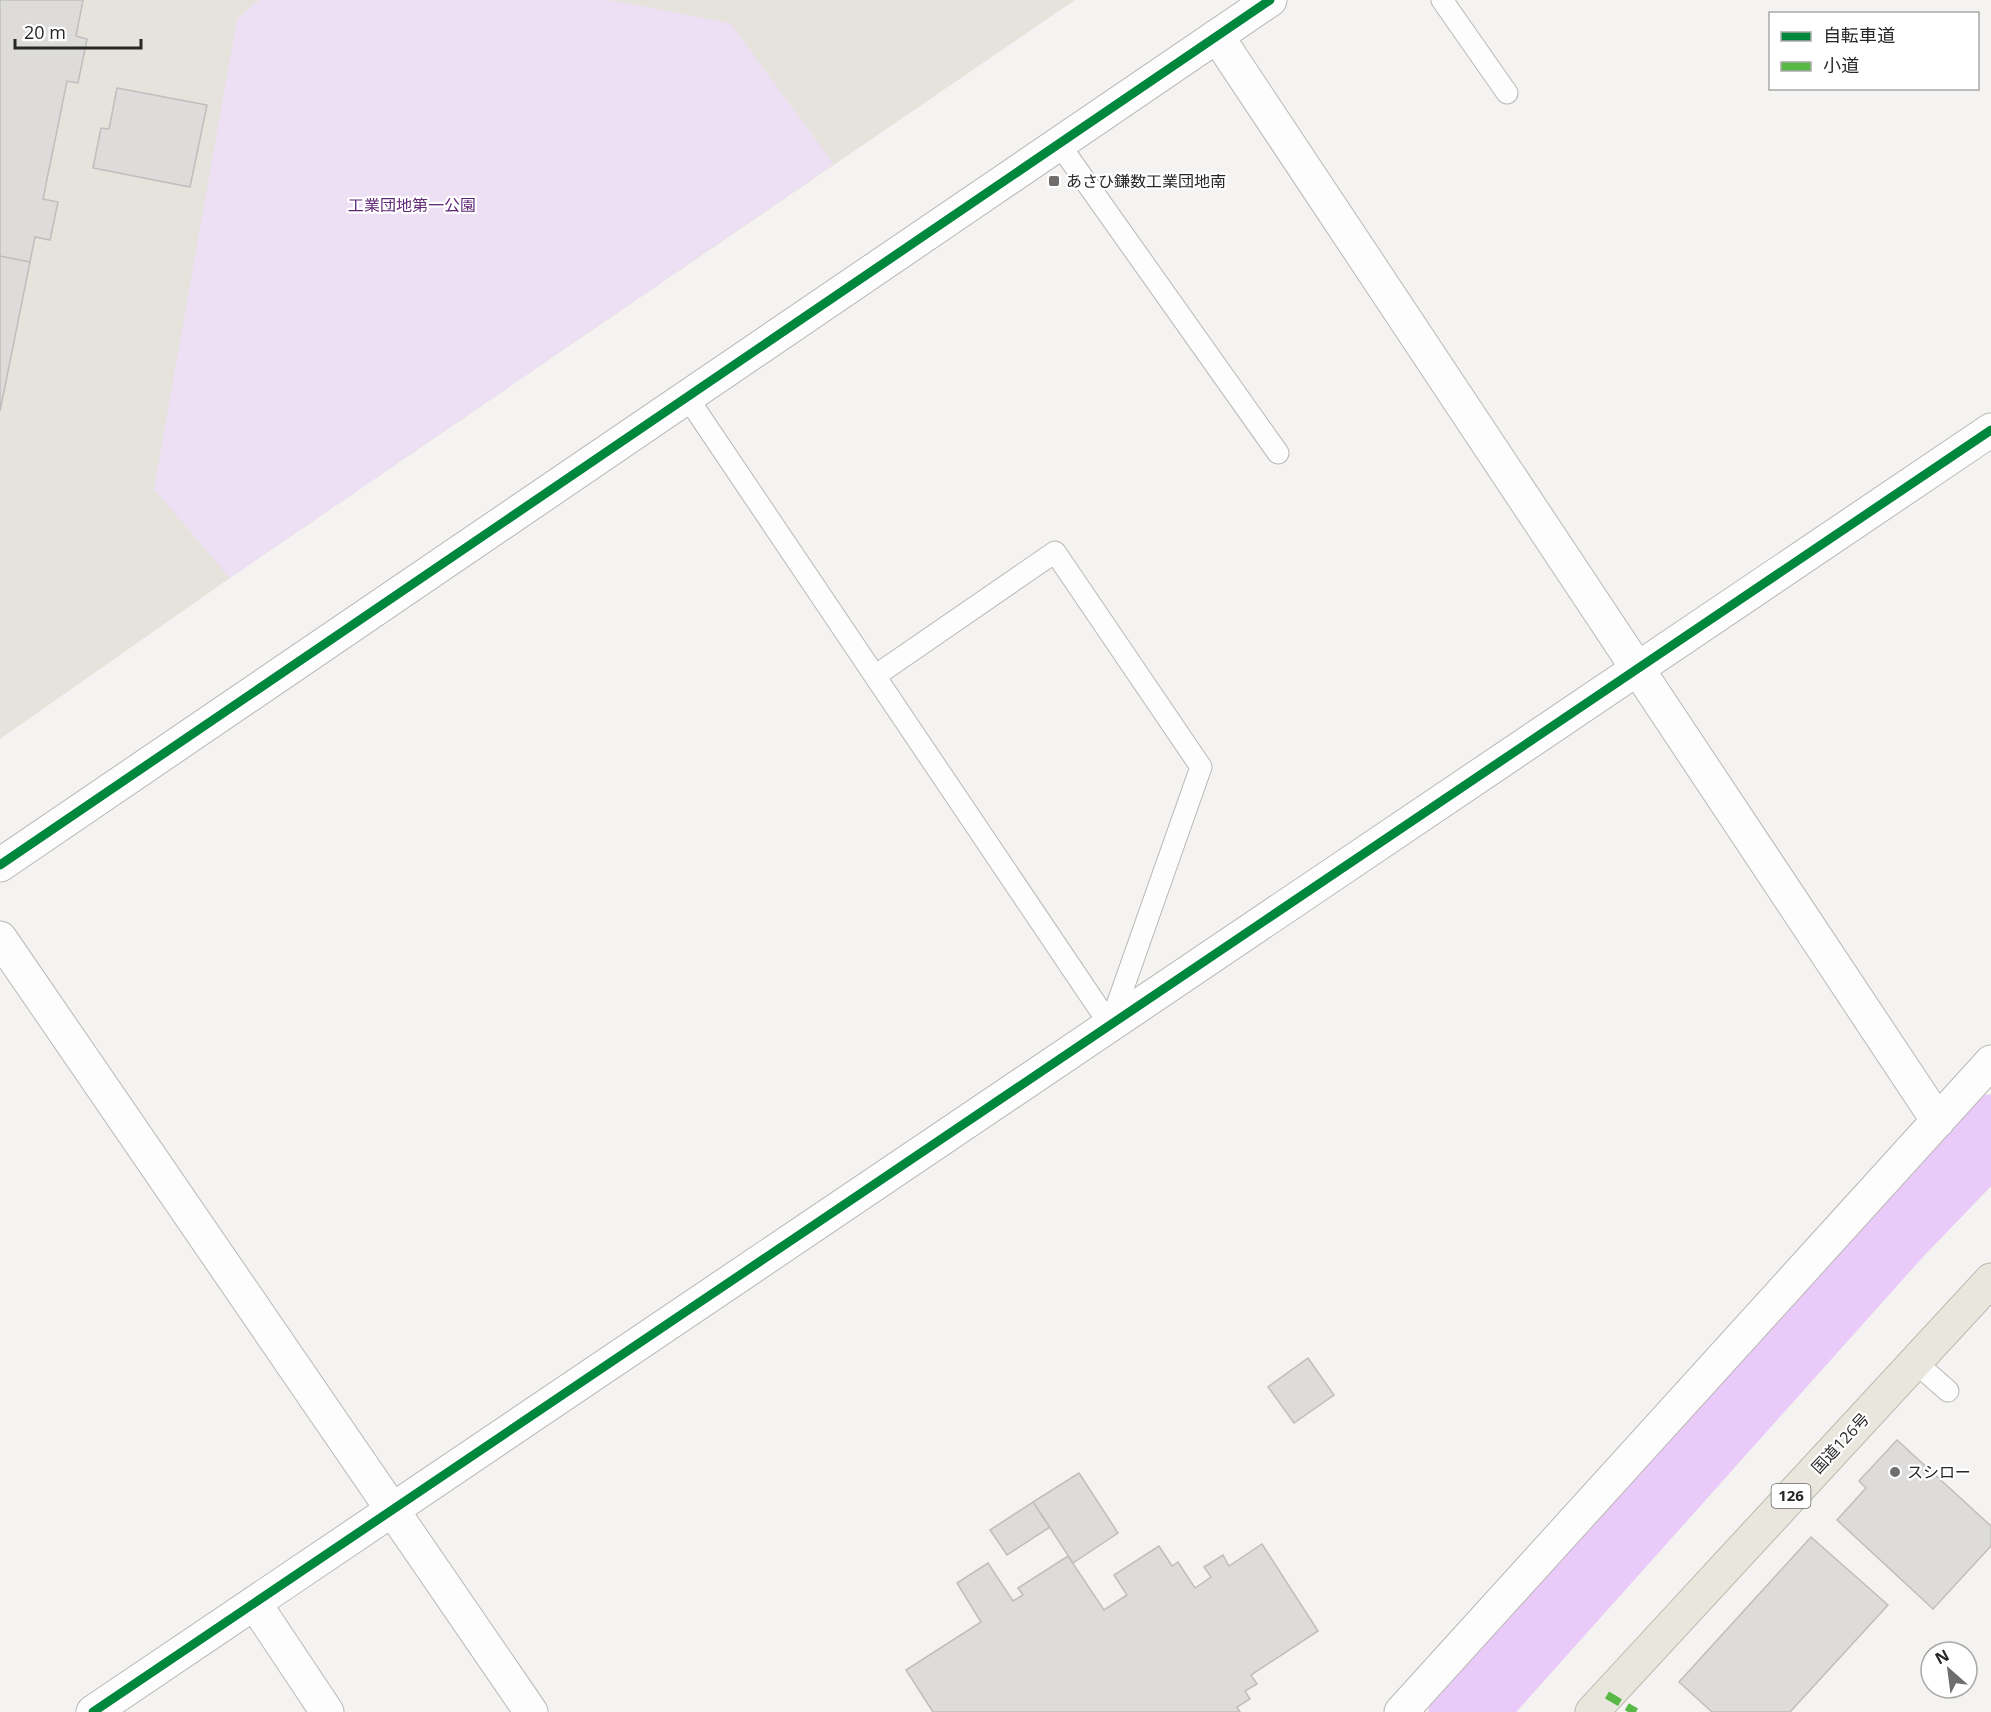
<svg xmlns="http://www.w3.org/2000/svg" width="1991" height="1712" font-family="'Open Sans','Noto Sans JP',sans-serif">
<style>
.built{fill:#e5e3dc}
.green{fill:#eee0f4}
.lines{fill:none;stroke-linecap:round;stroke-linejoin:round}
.river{stroke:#eacaf9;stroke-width:75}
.building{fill:#dddcda;stroke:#bfbebc;stroke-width:1.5}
.lane-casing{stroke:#b9b8b6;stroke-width:23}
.street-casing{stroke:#b9b8b6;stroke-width:35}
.secondary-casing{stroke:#b9b8b6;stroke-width:35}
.highway-casing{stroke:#bbb9ad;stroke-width:35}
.lane{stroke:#fdfdfd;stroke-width:21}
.street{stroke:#fdfdfd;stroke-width:33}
.secondary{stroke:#fdfdfd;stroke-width:33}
.highway{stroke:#e9e7dd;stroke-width:33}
.quiet{stroke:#58b947;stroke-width:8;stroke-dasharray:15 8;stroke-linecap:butt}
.cycleway-casing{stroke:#fff;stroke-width:13}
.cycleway{stroke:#00873e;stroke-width:9}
.poi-dot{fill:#6f6e6d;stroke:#fff;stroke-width:2}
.labels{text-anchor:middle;stroke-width:4.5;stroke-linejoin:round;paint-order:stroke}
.shield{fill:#fff;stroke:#686867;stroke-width:1.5}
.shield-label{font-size:15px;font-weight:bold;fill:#272726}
.poi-label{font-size:16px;fill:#272726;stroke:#fff;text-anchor:start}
.park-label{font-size:16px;fill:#5d2774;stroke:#fff}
.street-label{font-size:16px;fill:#272726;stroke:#fff}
</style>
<rect width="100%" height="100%" fill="#f4f3f1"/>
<path class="built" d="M0,0h1075l-845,578 -230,161z"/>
<path class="green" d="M259,0h350l121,23 104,141 -604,414 -76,-89 83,-470z"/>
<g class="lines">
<path class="river" d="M1466,1712l428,-479 97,-101"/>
</g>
<path class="building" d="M0,0h83l-7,36 11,3 -9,44 -11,-2 -24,118 15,3 -8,38 -15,-3 -5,25 -30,-6z
M117,88l90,17 -17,82 -97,-19 8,-40 8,1z
M0,256l30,6 -30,149z
M1308,1358l26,37 -40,28 -26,-36z
M1897,1440l94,86v20l-58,63 -96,-89 29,-32 -7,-7z
M1079,1473l39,60 -45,30 -40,-61z
M1033,1502l17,25 -43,28 -17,-25z
M1811,1537l77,68 -98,107h-78l-33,-30z
M1262,1544l56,87 -67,44 6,9 -12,7 5,8 -13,8 3,5h-307l-27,-42 75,-48 -24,-39 31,-20 25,38 10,-6 -5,-7 50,-32 36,54 23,-15 -13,-20 45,-29 13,20 6,-4 17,26 16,-11 -7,-10 19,-12 6,11z"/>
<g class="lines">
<g class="lane-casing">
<path id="lane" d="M1442,0l65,93
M1059,144l219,309
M687,397l423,628
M875,676l180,-124 146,215 -91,258
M1915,1362l33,29"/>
</g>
<g class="street-casing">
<path id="street" d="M1217,36l721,1085
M0,938l531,774
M255,1604l72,108
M93,1712l1898,-1282
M1401,1712l590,-650"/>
</g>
<g class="secondary-casing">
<path id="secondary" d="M0,865l1270,-865"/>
</g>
<g class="highway-casing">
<path id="highway" d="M1592,1712l399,-432"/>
</g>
<use href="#lane" class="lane"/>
<use href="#street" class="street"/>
<use href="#secondary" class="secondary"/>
<use href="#highway" class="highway"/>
<path class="quiet" d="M1607,1695l29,17"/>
<g class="cycleway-casing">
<path id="cycleway" d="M0,865l1270,-865
M93,1712l1898,-1282"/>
</g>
<use href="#cycleway" class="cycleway"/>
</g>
<g class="poi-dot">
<rect x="1048" y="175" width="12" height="12" rx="3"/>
<circle cx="1895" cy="1472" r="6"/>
</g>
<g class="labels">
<rect class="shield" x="1771.5" y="1484" width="39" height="24" rx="4.5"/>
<g class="shield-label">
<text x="1791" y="1501">126</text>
</g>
<g class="poi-label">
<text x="1066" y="187">あさひ鎌数工業団地南</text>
<text x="1907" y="1478">スシロー</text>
</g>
<g class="park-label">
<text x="412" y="211">工業団地第一公園</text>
</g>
<g class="street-label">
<text transform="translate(1840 1443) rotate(-47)" y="6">国道126号</text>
</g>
</g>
<rect x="1769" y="12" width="210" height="78" fill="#ffffff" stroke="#a9a9a8" stroke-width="1.5"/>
<rect x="1781" y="32" width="30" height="9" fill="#00873e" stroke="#a9a9a8" stroke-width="1.5"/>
<text x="1823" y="42" font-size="18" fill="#272726">自転車道</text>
<rect x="1781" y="62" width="30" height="9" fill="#58b947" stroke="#a9a9a8" stroke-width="1.5"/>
<text x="1823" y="72" font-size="18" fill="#272726">小道</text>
<g transform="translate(1949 1670) rotate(332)"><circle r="28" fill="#ffffff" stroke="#a9a9a8" stroke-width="1.5"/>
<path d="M0-4.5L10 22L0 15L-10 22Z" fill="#6f6e6d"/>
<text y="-9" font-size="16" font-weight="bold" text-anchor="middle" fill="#272726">N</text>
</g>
<path d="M15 39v9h126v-9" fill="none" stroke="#272726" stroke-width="3"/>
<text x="24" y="39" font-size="18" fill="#272726" stroke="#ffffff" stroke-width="4.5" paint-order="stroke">20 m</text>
</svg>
